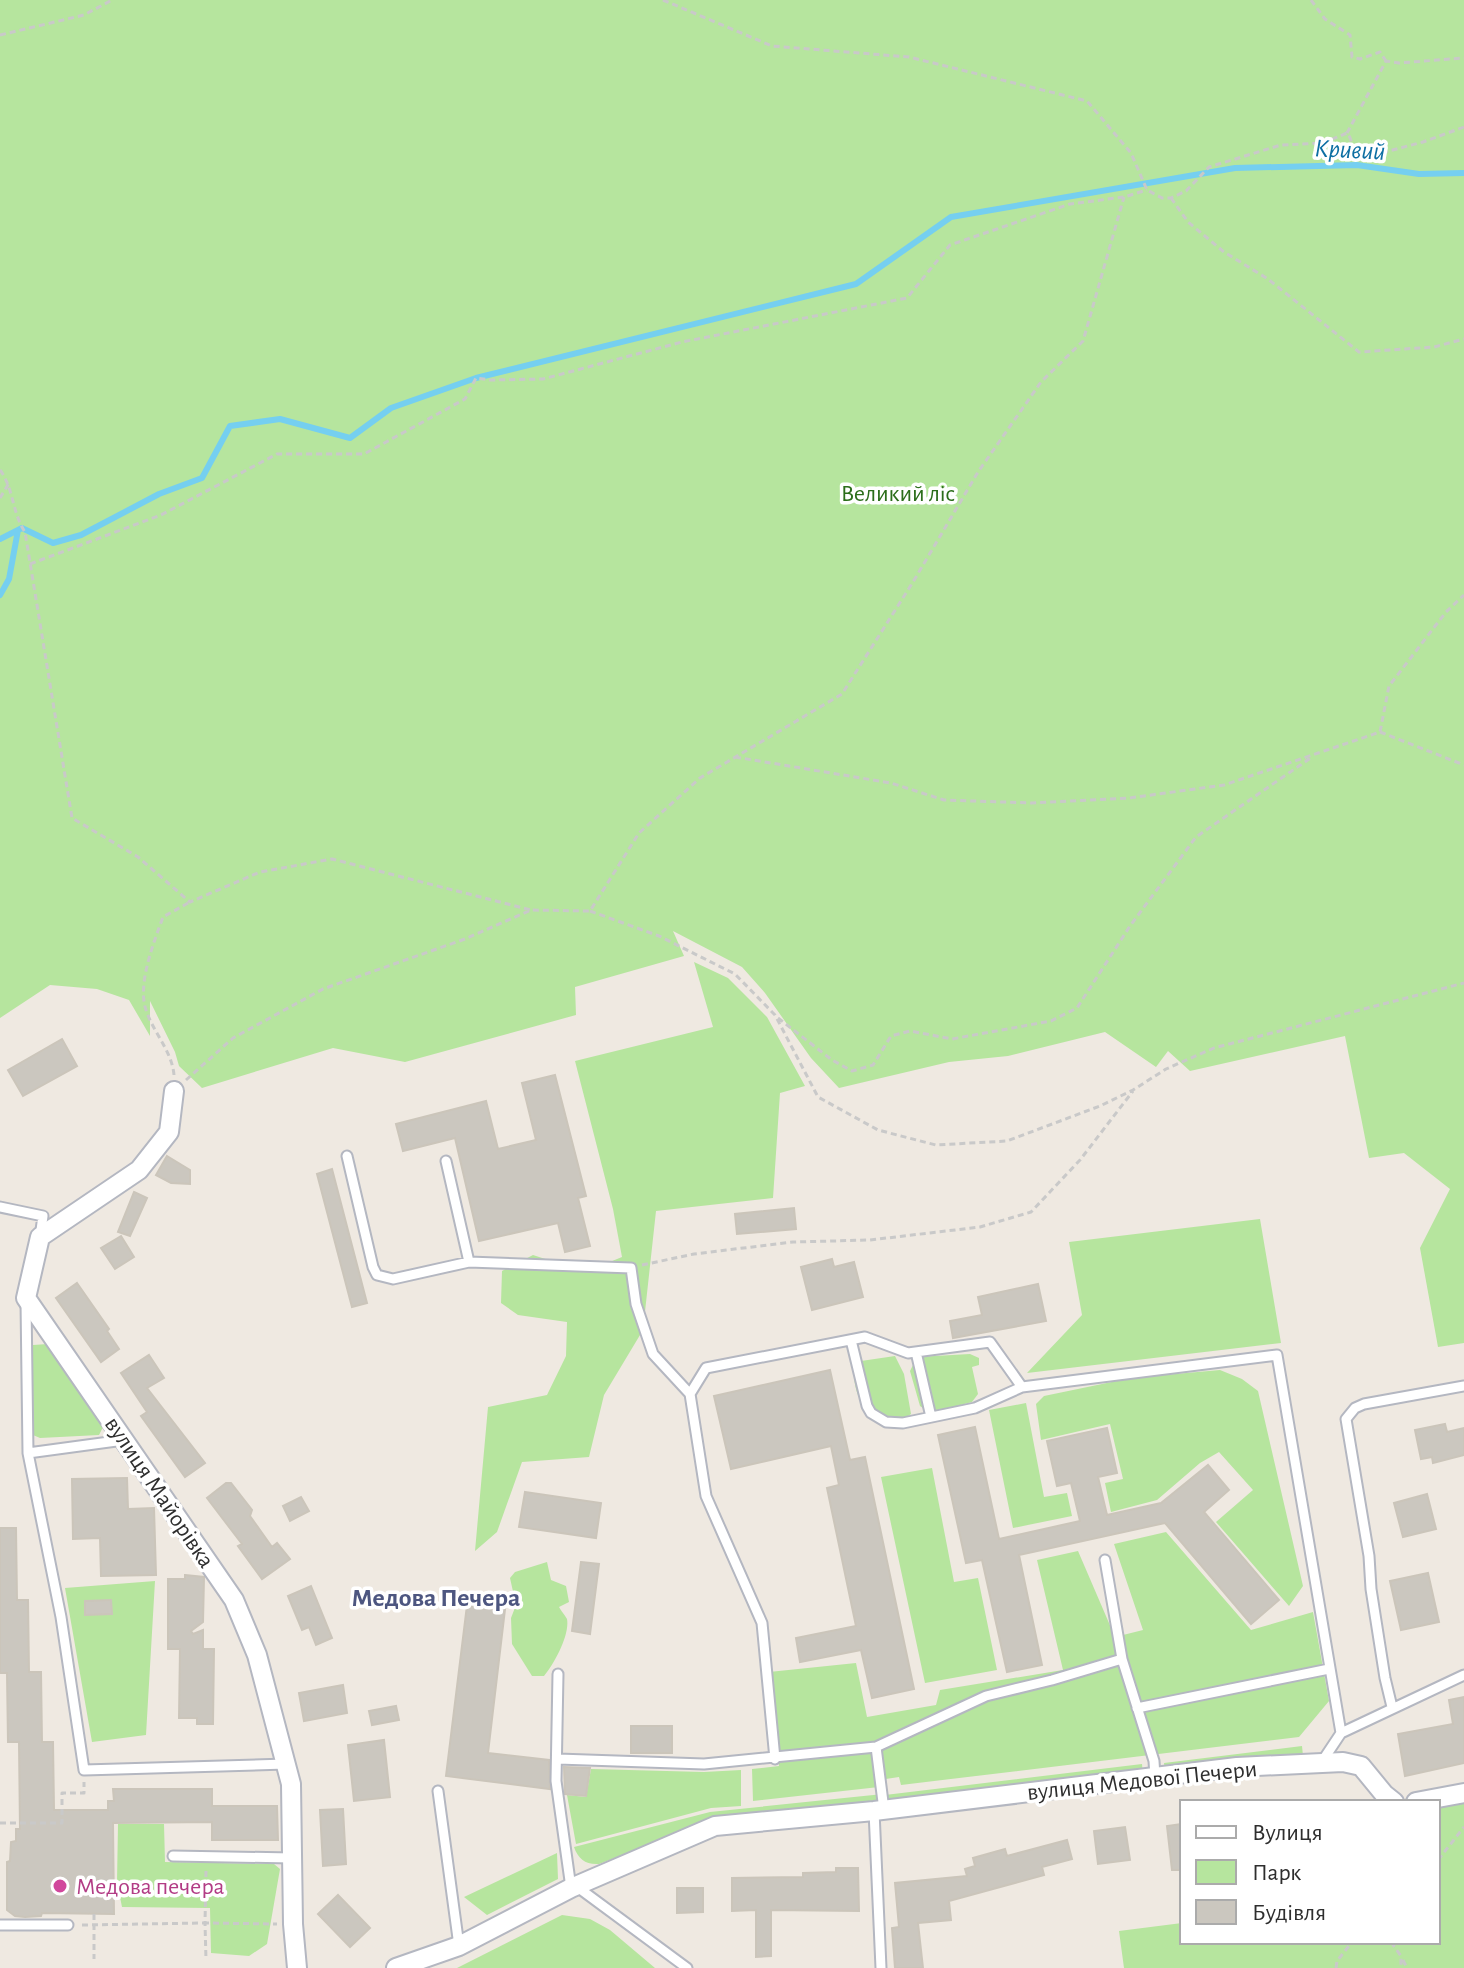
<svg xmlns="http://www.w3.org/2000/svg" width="1464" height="1968" font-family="'Alegreya Sans',sans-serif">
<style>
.green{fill:#b6e59e}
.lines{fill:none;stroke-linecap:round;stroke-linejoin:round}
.stream{stroke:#75cff0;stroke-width:6}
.building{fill:#cbc7bf;stroke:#cbc5ba;stroke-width:2}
.lane-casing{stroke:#b4b7c1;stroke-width:13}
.street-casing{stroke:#b4b7c1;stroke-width:22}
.path{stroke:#c9c9c9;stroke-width:3;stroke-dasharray:6 4;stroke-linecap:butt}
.lane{stroke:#fff;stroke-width:9}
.street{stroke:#fff;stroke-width:18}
.hotel-dot{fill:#d1479c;stroke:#fff;stroke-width:3}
.labels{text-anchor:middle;stroke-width:7;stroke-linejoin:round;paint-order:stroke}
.park-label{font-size:24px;fill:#2c6e1b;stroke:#fff}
.street-label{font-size:24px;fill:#2e2e2e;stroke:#fff}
.hotel-label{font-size:24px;fill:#b23c85;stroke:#fff;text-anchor:start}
.water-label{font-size:26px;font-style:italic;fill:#0d6fa3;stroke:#fff}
.neighbourhood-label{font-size:26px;font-weight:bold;fill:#4d5680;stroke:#fff}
</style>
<rect width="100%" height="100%" fill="#efe9e1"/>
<path class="green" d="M0,0h1464v1343l-26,4 -18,-99 30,-59 -46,-36 -35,5 -24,-122 -155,35 -22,-20 -12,16 -51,-35 -97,24 -59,6 -110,26 -28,-30 -46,-65 -23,-26 -69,-36 11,25 -109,31 1,28 -171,47 -72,-14 -131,40 -23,-22 -4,-14 -25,-51v35l-21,-36 -32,-11 -47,-4 -50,33z
M694,962l34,16 39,39 38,69 -25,7 -7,105 -117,13 -13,119 -39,65 -15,62 -67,5 -25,70 -22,19 13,-144 59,-12 19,-39 1,-34 -49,-7 -17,-12 1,-32 31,-16 52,17 37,-15 -9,-48 -38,-148 138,-34z
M1260,1219l21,124 -254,30 55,-58 -13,-73z
M48,1344l56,81 -5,10 -59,3 -7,-3v-90z
M970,1354l9,4v7l-7,2 6,27 -6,8 -42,11 -10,-7 -10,-35 7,-14z
M895,1356l9,18 7,40 -11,8c-33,-9 -47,-19 -46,-55l7,-6z
M1220,1370l22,9 16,12 45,195 -14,20 -73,-84 37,-32 -34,-38 -19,11 -43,37 -46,12 -6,-29 18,-4 -13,-55 -69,16 -5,-36 8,-8 87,-18z
M1026,1403l18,94 23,-4 5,23 -59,12 -24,-118z
M932,1468l22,114 24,-4 19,92 -72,13 -44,-206z
M1166,1532l85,98 62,-18 16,89 -30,36 -398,48 -2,-8 -20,3v7l-126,14 -1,-32 27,-3 -10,-94 87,-9 11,54 69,-12 4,-15 123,-20 -26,-110 41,-9 37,86 28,-7 -29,-86z
M547,1562l4,18 15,6 3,16 -10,5c1,2 7,10 8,12 3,16 -13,45 -23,57h-12l-20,-32 -1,-26 5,-13 -6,-27 5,-6z
M155,1581l-9,154 -54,7 -27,-154z
M1302,1746l1,10 -138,17 -1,-10z
M1142,1764l1,12 -257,32 -1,-13z
M591,1769l113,3 37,-2v36l-30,2 -135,36 -9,-49 19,2z
M883,1794l-9,10 -159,15 -116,45c-13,1 -21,-5 -25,-17l136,-35z
M1464,1797v171h-340l-5,-37 63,-8v19h256v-140z
M118,1824h46l1,38 109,2 6,5 -13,75 -18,12 -38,-3 -1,-45 -88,-1 -5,-25z
M557,1853l1,26 -71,36 -23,-18z
M562,1915l28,4 20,11 45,38h-198z"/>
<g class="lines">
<path class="stream" d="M0,539l22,-11 31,15 28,-8 78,-41 43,-16 28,-52 50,-7 70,19 41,-30 85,-30 380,-94 95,-67 284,-49 122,-3 62,9 45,-1
M0,595l9,-16 9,-49"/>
</g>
<path class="building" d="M62,1039l15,27 -54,30 -15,-26z
M555,1075l31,121 -8,2 12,48 -25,6 -7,-29 -79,18 -24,-103 -52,13 -7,-27 90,-23 12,48 38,-9 -14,-57z
M167,1156l23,14v14l-19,-1 -15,-8z
M332,1169l35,134 -15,4 -35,-133z
M134,1192l13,6 -17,38 -12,-4z
M794,1208l2,21 -59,5 -2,-20z
M121,1236l13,21 -19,12 -14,-21z
M832,1259l2,8 20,-5 9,35 -51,13 -11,-43z
M77,1283l32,46 -2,2 12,18 -18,13 -45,-64z
M1038,1284l8,37 -93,17 -3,-17 32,-6 -4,-18z
M149,1355l15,23 -17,10 58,75 -20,14 -44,-61 6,-4 -26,-39z
M830,1370l20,90 15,-3 49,232 -42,9 -11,-48 -61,12 -4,-24 60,-12 -29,-138 12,-3 -8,-39 -100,23 -17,-73z
M1445,1424l2,8 17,-4v27l-31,8 -1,-6 -11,2 -6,-29z
M975,1427l24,112 81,-18 -9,-38 -14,3 -10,-45 60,-13 10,45 -19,4 9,38 54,-12 47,-38 21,25 -25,22 75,88 -28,24 -86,-101 -146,32 23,110 -35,7 -25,-112 -16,3 -28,-128z
M127,1478l1,31 26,-1 2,67 -55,1 -1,-38 -27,1 -1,-60z
M226,1483h5l21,27 -2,6 22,31 5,-4 13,16 -28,20 -24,-33 4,-2 -35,-46z
M525,1492l76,11 -5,35 -77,-11z
M1427,1494l9,35 -33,8 -9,-34z
M301,1497l8,14 -19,10 -7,-15z
M0,1528h16l1,72h11l1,72h12l1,70h11l1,68h54v-9h6l-1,-12h99v17h65l1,34h-66v-18l-99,1 1,91 -72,-1 -1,3 -16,1 -10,-1 -8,-6v-48l3,-1 1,-19 5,-1v-12h4l-1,-87h-11l-1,-69h-7z
M581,1562l18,2 -9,70 -18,-3z
M1428,1573l11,49 -38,8 -11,-49z
M185,1575l19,2 -1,45 -12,9 2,3 10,-4v19h11l-1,75h-16v-6h-18l1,-69h-12v-70h17z
M311,1586l21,52 -16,7 -7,-18 -7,3 -14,-34z
M468,1597l38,4 -18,152 61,7 1,29 -104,-13z
M111,1600l1,14 -27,1v-14z
M343,1685l4,28 -43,8 -5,-28z
M1464,1697v66l-59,13 -7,-42 55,-10 -4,-24z
M396,1706l3,14 -27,5 -3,-14z
M631,1726h41v27h-41z
M384,1740l6,57 -36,4 -6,-56z
M564,1767l26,1 -4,28 -21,-2z
M343,1809l3,55 -23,2 -3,-56z
M1182,1824v46h-10l-5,-44z
M1125,1827l5,33 -32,4 -4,-33z
M1067,1840l5,19 -30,8 2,8 -95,26 2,19 -33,3 5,45h-28l-3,-40 7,-1 -4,-44 72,-7 -2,-7 10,-3 -2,-8 32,-9 2,7z
M836,1868h22l1,43 -88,-1v46l-15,1v-47l-24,1v-33l71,-1v-4l33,-1z
M677,1888h26v24l-26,1z
M338,1895l32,33 -20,19 -32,-33z"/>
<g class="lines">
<g class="lane-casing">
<path id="lane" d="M347,1156l26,111 4,8 16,4 76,-17 162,6 5,36 17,50 37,40
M446,1161l23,101
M0,1207l43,9 -3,21
M26,1302l2,151
M851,1340l16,66 4,7 15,9 17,1 72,-15 47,-21
M916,1352l15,65
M124,1440l-96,13 33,164 23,153 202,-6
M1105,1560l17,99 32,102 1,16
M558,1674l-2,107 15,107
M1392,1707l-7,-29 -14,-89 -2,-33 -23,-137 9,-11 9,-4 100,-18
M1137,1708l192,-39
M876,1747l8,63
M558,1759l146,5 172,-17 110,-51 66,-16 70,-21
M775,1759l-13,-136 -56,-127 -16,-102 16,-26 159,-31 43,16 82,-11 32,45 255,-32 64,378
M1321,1763l20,-30 123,-58
M438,1791l21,155
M874,1811l7,157
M173,1856l119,2
M576,1886l111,82
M0,1925h68"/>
</g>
<g class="street-casing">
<path id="street" d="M174,1091l-5,41 -30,38 -99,67 -14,61 208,302 23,55 34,129 2,140 4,44
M1416,1802l48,-9
M396,1968l63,-22 112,-58 144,-62 159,-15 363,-44 106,-5 18,4 23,28 10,8"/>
</g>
<path class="path" d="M663,0l109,46 137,11 178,44 44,52 16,37 15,8h9l15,-7 23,-24 72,-22 42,-2 24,-10c7,8 3,17 11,26l65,-17 41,-15
M1311,0l14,19 25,16 2,22 8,2 20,-7 6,9
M0,35l84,-20 28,-15
M1347,133l39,-72 13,2 65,-5
M1171,198l17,24 36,30 44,27 91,73 75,-5 30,-8
M0,470c14,19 12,43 25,62l47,286 66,39 52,45 70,-30 72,-13 199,51
M0,498l9,-15
M30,564l131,-49 116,-61h87l101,-55 11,-21 14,2 53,-1 139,-37 225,-44 43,-53 120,-41 54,-7 23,-7
M1380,732l84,33
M735,757l156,26 53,17 88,3 97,-5 95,-13 156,-53 9,-46 57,-74 18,-17
M590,911l69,25 76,38 40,41 43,82 60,33 58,15 71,-4 93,-35 33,-16 33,-21 48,-21 250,-65
M778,1018l54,42 20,11 21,-6 18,-29 19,-5 42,8 99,-18 26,-13 53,-82 66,-89 116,-80
M174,1075c-2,-24 -21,-43 -28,-65 -9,-26 8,-68 17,-93l27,-15
M186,1080l47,-42 90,-49 142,-50 66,-29 59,1 49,-78 61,-55 142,-84 71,-112 65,-110 63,-90 42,-41 41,-144
M642,1265l52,-11 99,-12 77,-2 110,-13 51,-15 49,-52 53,-69
M0,1823h62v-30h22v-11
M1438,1860l26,-33
M206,1871l-1,52 72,1
M94,1914v45
M82,1925l123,-2 1,37
M1391,1942l10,14v12
M1403,1960l4,8
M1336,1968l1,-7 15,-19"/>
<use href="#lane" class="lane"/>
<use href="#street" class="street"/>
</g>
<circle class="hotel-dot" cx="60" cy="1886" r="8"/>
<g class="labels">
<g class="park-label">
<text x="898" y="501">Великий ліс</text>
</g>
<g class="street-label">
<text transform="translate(160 1492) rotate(56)" y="8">вулиця Майорівка</text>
<text transform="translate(1142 1780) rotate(-6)" y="8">вулиця Медової Печери</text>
</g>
<g class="hotel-label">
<text x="76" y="1894">Медова печера</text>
</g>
<g class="water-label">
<text transform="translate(1350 149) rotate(3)" y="9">Кривий</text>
</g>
<g class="neighbourhood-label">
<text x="436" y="1606">Медова Печера</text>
</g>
</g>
<rect x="1180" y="1800" width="260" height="144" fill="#ffffff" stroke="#ababab" stroke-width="2"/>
<rect x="1196" y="1826" width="40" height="12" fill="#ffffff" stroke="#ababab" stroke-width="2"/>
<text x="1252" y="1840" font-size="24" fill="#2e2e2e">Вулиця</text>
<rect x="1196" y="1860" width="40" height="24" fill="#b6e59e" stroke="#ababab" stroke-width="2"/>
<text x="1252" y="1880" font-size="24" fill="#2e2e2e">Парк</text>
<rect x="1196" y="1900" width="40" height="24" fill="#cbc7bf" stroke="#ababab" stroke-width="2"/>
<text x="1252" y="1920" font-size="24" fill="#2e2e2e">Будівля</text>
</svg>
